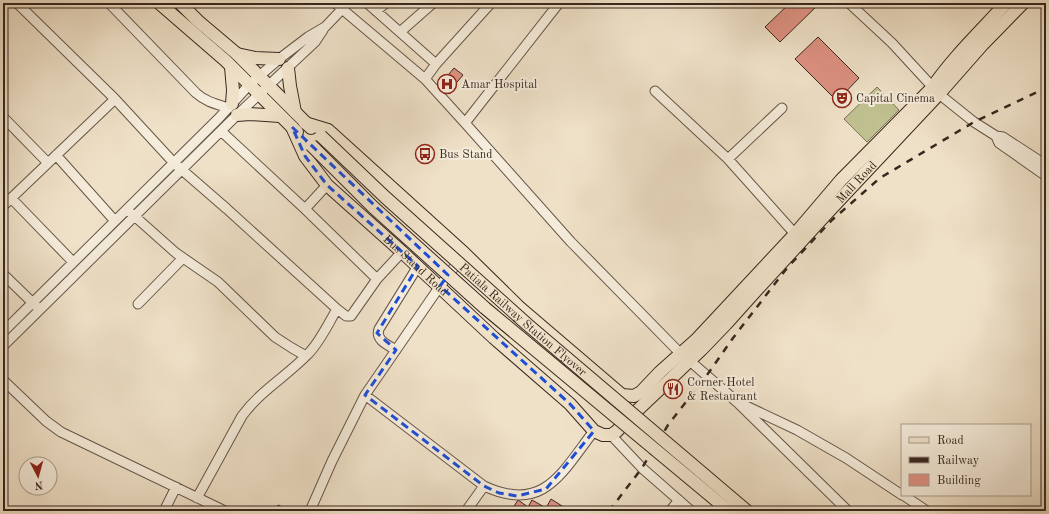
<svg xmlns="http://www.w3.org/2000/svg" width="1049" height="514" font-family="'Old Standard TT',serif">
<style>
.green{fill:#c0c191;stroke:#7c7458}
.building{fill:#de9282;stroke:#38271e}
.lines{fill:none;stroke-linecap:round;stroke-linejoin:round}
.minor-casing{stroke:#665648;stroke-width:11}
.major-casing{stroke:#38271e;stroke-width:14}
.minor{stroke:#f5ecdb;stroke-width:9}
.major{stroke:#efe1c8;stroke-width:12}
.rail{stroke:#38271e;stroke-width:2.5;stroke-dasharray:7 7;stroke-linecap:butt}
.major-bridge-casing{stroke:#38271e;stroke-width:14;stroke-linecap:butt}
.major-bridge{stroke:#efe1c8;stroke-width:12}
.marked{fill:none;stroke:#1d4ed8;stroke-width:3;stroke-dasharray:8 5;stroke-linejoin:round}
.labels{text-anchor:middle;stroke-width:4;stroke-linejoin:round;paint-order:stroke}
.poi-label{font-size:12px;fill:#38271e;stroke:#f5ecdb;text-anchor:start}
.street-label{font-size:12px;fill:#38271e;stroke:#f5ecdb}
</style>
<rect width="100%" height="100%" fill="#efe1c8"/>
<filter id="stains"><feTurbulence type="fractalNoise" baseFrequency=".005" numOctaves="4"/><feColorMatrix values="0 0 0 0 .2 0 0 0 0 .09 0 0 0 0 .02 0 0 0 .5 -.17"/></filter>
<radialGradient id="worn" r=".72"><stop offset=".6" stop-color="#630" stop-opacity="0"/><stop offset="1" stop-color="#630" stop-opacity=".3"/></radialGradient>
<path class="green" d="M877,87l22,23 -32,32 -23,-23z"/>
<path class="building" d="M790,3h30l-40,39 -15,-15z
M818,37l41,41 -22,23 -42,-42z
M454,68l9,7 -16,19 -9,-7z
M551,499l19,12h-59l7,-11 10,7 4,-7 14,8z
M278,505l14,6h-16z"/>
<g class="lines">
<g class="minor-casing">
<path id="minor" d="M109,3l87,90c10,9 20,11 33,15
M335,3l90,76 11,-15 55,-61
M367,3l69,61
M849,3l43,40 47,51 35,28 22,14 7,1 43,28
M376,11l10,-8
M400,32l33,-29
M425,79l40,44 106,119 109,111
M655,91l73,68 67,75
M115,99l59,64 53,46 110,100
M3,117l45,46
M465,123l94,-120
M221,131l84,78 72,70
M996,136l3,7 47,33
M56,155l59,66
M728,159l54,-51
M11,198l62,64
M3,206l112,-107 -98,-96
M305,209l22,-24
M131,213l45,40 42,29 57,55 17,11 14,8
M3,274l33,32
M138,304l45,-46
M3,332l216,-214 30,-33 30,-26 29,-22 17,-10 23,-24
M3,346l234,-231 78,-73 8,-12
M396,350c-8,-5 -21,-10 -17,-21l39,-63
M690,361l47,41 111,109
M3,380l43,41 15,11 164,79
M365,395l119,91
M744,405l53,25 49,28 56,37
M611,435l31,33 49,43
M903,495l24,16
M197,498l45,-82c19,-26 45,-40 66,-62 12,-12 20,-30 29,-45l9,7h5l26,-37 25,-27
M164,511l12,-24
M310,511l22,-50 33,-66 75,-109 21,-28
M466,511l18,-25c60,28 78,-14 110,-55
M670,511l9,-11"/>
</g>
<g class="major-casing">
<g id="major">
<path d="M159,3l67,58 71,71"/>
<path d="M180,3l18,18 39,33 74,74"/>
<path d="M237,54l18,4 24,1"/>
<path d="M231,67l2,23 -1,14"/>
<path d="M288,68l2,18 5,26"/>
<path d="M237,115l13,-1 30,2"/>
<path d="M305,123l23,7 136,123 55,54 103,88 12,1 7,-4 19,-20 36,-32 99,-106 46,-54 91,-92c21,-31 49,-57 74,-85"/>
<path id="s1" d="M292,127l13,29 22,29 75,67 92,86 76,66 24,27 9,4h8l6,-4 8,-9 76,-72 25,-26 26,-29 78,-85 109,-116 44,-50 40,-41"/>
</g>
</g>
<use href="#minor" class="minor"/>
<use href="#major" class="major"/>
<path class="rail" d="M609,511l33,-43 26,-43 39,-50 26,-37 54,-70 45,-48 48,-42 94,-56 72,-34"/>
<g class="major-bridge-casing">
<g id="major-bridge">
<path id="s2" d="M321,136l64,61 143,128 219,186"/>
<path d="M311,145l62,62 112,101 244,203"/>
</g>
</g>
<use href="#major-bridge" class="major-bridge"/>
</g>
<path class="marked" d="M292,127l156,148 -8,11 130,118 24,27 -48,58 -29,7 -18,-3 -15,-7 -119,-91 31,-45 -19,-17 41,-67 -91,-81 -22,-29z"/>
<defs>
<g id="hospital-ring" transform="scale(1)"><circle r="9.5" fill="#f5ecdb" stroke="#8f2418" stroke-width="1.5"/><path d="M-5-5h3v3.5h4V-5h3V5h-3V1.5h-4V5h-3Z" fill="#8f2418"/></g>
<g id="theatre-ring" transform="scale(1)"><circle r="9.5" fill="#f5ecdb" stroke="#8f2418" stroke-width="1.5"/><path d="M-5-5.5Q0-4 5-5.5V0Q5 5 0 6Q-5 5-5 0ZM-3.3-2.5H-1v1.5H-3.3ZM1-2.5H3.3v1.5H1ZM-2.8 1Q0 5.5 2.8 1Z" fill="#8f2418"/></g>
<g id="bus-ring" transform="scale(1)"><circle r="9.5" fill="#f5ecdb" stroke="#8f2418" stroke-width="1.5"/><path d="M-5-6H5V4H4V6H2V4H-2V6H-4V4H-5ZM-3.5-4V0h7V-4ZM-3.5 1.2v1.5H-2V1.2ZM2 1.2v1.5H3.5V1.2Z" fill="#8f2418"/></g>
<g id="restaurant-ring" transform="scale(1)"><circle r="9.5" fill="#f5ecdb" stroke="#8f2418" stroke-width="1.5"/><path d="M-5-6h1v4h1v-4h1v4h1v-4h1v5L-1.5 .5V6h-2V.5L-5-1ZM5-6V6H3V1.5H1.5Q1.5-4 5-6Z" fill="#8f2418"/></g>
</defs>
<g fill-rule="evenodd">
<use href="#hospital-ring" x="447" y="84"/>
<use href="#theatre-ring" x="842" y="98"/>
<use href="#bus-ring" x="425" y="154"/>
<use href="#restaurant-ring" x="673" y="389"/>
</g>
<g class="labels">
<g class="poi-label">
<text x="461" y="88">Amar Hospital</text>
<text x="856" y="102">Capital Cinema</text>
<text x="439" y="158">Bus Stand</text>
<text x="687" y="386">Corner Hotel<tspan x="687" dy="14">&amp; Restaurant</tspan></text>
</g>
<g class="street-label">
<text dy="4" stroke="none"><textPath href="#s1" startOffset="802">Mall Road</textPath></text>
<text dy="4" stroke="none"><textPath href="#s1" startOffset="188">Bus Stand Road</textPath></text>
<text dy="4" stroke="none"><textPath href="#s2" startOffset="273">Patiala Railway Station Flyover</textPath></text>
</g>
</g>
<rect width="1049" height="514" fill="none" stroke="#efe1c8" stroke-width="16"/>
<rect x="4" y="4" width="1041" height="506" fill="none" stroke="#38271e" stroke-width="2"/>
<rect x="8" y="8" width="1033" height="498" fill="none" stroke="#38271e"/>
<rect x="901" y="424" width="130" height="72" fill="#f5ecdb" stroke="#a99d8f"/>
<rect x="909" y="437" width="20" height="6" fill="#efe1c8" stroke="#a99d8f"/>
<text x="937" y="444" font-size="12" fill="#38271e">Road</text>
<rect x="909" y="457" width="20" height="6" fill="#38271e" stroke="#a99d8f"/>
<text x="937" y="464" font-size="12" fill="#38271e">Railway</text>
<rect x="909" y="474" width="20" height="12" fill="#de9282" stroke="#a99d8f"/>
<text x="937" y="484" font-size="12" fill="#38271e">Building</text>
<g transform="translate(38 476) rotate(174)"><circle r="19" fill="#f5ecdb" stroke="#a99d8f"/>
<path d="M0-3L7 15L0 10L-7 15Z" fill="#8f2418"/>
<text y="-6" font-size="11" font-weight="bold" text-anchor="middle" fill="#38271e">N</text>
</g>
<rect width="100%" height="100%" filter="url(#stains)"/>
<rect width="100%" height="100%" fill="url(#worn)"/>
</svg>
